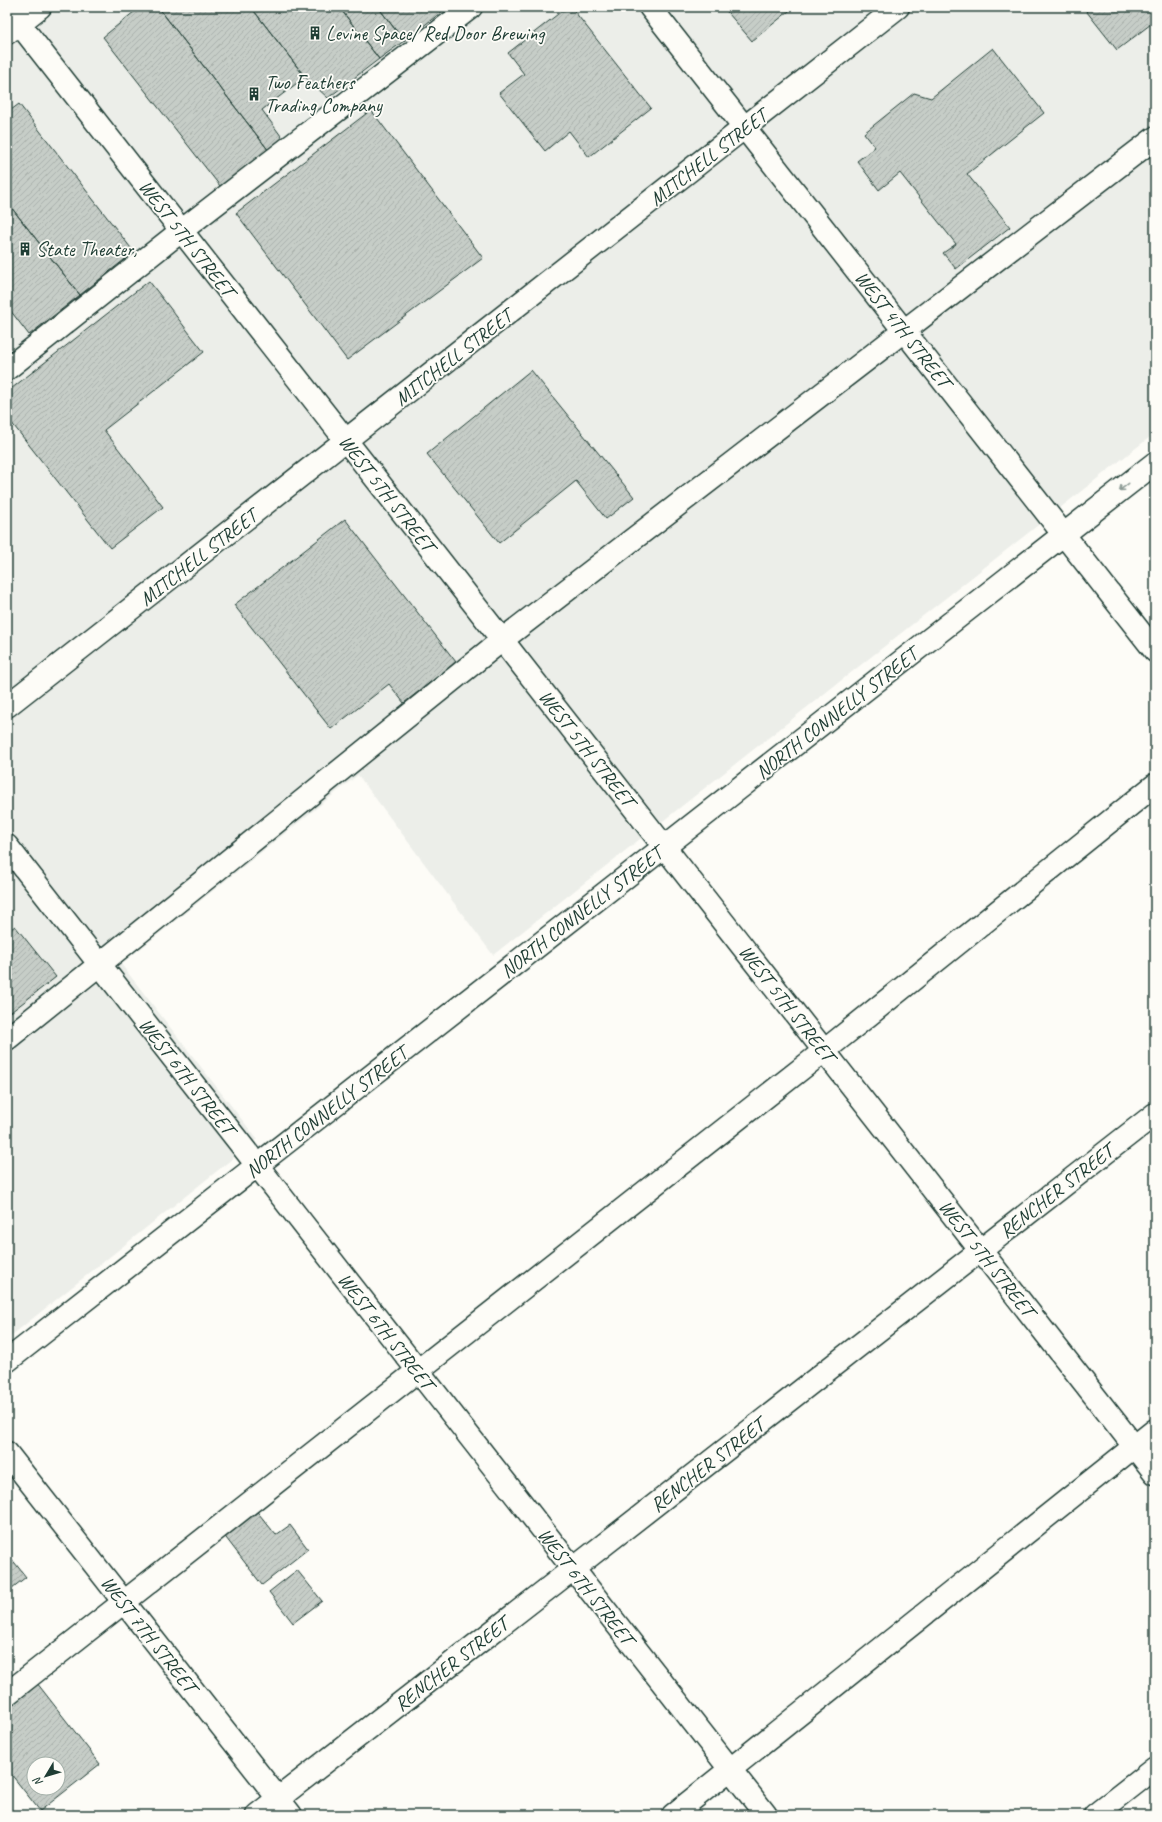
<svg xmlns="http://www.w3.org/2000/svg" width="1162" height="1822" font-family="Caveat,sans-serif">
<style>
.built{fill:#eceee9}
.building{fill:url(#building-hatch);stroke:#1f3d34;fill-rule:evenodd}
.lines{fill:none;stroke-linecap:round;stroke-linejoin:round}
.minor-casing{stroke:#1f3d34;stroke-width:25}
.major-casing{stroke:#1f3d34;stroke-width:25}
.minor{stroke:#fdfcf7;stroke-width:22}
.major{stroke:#fdfcf7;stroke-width:22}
.oneway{stroke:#8e9c96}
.labels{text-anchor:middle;stroke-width:3.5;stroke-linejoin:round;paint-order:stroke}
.poi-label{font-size:20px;fill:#1f3d34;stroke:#fdfcf7;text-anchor:start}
.street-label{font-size:20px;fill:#1f3d34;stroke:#fdfcf7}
</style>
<defs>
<pattern id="building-hatch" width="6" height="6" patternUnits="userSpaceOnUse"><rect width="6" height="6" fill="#c6cdc7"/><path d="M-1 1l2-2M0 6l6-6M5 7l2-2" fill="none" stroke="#aab1ac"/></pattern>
</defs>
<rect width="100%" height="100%" fill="#fdfcf7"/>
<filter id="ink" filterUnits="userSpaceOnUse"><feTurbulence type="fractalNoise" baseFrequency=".025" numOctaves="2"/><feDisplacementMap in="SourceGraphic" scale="8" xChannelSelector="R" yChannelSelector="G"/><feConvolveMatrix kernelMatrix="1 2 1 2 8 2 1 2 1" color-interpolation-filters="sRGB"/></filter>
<g filter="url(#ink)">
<path class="built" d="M7,7h1148v426l-662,522 -135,-180 -237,189 136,175 -250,200z"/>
<path class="building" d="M140,7h18l111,144 -49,35 -117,-149z
M158,7h93l54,70 -43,33 22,30 -15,11z
M251,7h88l40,52 -51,39 -23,-21z
M339,7h39l26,34 -25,18z
M378,7h70l-44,34z
M567,7h4l80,101 -62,49 -20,-26 -24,20 -46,-58 25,-19 -16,-21z
M723,7h71l-42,34z
M1083,7h72v14l-38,29z
M993,48l51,65 -77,61 43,53 -54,42 -13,-16 13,-9 -56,-71 -21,17 -22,-29 18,-14 -11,-14 50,-40 17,5z
M19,104l115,148 -54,43 -73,-93v-89z
M371,110l112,148 -136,102 -111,-147z
M7,202l73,93 -51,40 -22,-29z
M149,281l55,71 -100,78 59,77 -53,41 -103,-131v-25z
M531,370l103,127 -28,22 -30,-38 -77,62 -72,-89z
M345,519l111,143 -52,41 -15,-19 -58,45 -97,-124z
M15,926l41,51 -49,38v-83z
M255,1509l21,26 14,-10 18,24 -46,36 -39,-51z
M7,1553l19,24 -19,15z
M297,1570l25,31 -29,22 -24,-31z
M37,1683l63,81 -60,47 -33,-42v-62zM34,1764h24v24h-24z"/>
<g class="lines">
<g class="minor-casing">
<path id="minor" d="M650,7l505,644
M7,8l1148,1465
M7,369l174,-138 290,-224
M7,706l891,-699
M7,846l759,969
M7,1039l495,-399 653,-502
M7,1361l1148,-898
M7,1694l817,-643 331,-266
M257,1815l316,-246 582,-455
M673,1815l482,-385
M1095,1815l60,-47"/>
</g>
<g class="major-casing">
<path id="major" d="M7,33l33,-26
M7,1453l284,362"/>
</g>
<use href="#minor" class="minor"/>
<use href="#major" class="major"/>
</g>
<defs><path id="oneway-shaft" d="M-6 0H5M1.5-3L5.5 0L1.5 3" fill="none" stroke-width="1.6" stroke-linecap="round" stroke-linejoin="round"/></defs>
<use class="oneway" href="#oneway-shaft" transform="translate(1124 487) rotate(142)"/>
</g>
<defs>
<g id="building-bare" transform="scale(1.08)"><path d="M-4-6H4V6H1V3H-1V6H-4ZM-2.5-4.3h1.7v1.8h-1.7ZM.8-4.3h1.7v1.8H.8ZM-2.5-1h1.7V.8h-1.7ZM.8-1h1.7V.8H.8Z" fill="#1f3d34" stroke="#fdfcf7" stroke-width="2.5" paint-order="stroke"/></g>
</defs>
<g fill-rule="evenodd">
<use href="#building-bare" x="315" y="33"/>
<use href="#building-bare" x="254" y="94"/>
<use href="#building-bare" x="25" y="249"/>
</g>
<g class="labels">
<g class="poi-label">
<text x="326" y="40">Levine Space/ Red Door Brewing</text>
<text x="265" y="89">Two Feathers<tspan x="265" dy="23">Trading Company</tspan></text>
<text x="36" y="256">State Theater,</text>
</g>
<g class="street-label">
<text transform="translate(708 157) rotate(-38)" y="7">MITCHELL STREET</text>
<text transform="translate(187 238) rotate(52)" y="7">WEST 5TH STREET</text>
<text transform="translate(903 329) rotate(52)" y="7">WEST 4TH STREET</text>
<text transform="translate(453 357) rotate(-38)" y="7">MITCHELL STREET</text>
<text transform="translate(387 493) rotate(52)" y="7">WEST 5TH STREET</text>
<text transform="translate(198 557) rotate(-38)" y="7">MITCHELL STREET</text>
<text transform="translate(836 713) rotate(-38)" y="7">NORTH CONNELLY STREET</text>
<text transform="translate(587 748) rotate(52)" y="7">WEST 5TH STREET</text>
<text transform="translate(581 912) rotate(-38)" y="7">NORTH CONNELLY STREET</text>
<text transform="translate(787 1003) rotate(52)" y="7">WEST 5TH STREET</text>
<text transform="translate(187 1076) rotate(52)" y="7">WEST 6TH STREET</text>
<text transform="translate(326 1112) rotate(-38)" y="7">NORTH CONNELLY STREET</text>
<text transform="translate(1056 1191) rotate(-38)" y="7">RENCHER STREET</text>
<text transform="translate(987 1258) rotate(52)" y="7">WEST 5TH STREET</text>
<text transform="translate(386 1331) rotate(52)" y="7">WEST 6TH STREET</text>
<text transform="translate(707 1465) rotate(-38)" y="7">RENCHER STREET</text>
<text transform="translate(586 1586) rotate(52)" y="7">WEST 6TH STREET</text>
<text transform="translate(149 1634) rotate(52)" y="7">WEST 7TH STREET</text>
<text transform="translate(451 1664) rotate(-38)" y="7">RENCHER STREET</text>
</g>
</g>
<rect width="1162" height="1822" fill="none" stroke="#fdfcf7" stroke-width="24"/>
<rect x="12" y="12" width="1138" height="1798" fill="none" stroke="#1f3d34" stroke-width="1.5" filter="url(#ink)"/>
<g transform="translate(46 1776) rotate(232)"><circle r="19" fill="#fdfcf7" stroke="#a4b0a9"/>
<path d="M0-3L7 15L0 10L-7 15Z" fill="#1f3d34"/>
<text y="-6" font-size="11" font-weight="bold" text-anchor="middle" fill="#1f3d34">N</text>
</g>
</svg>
